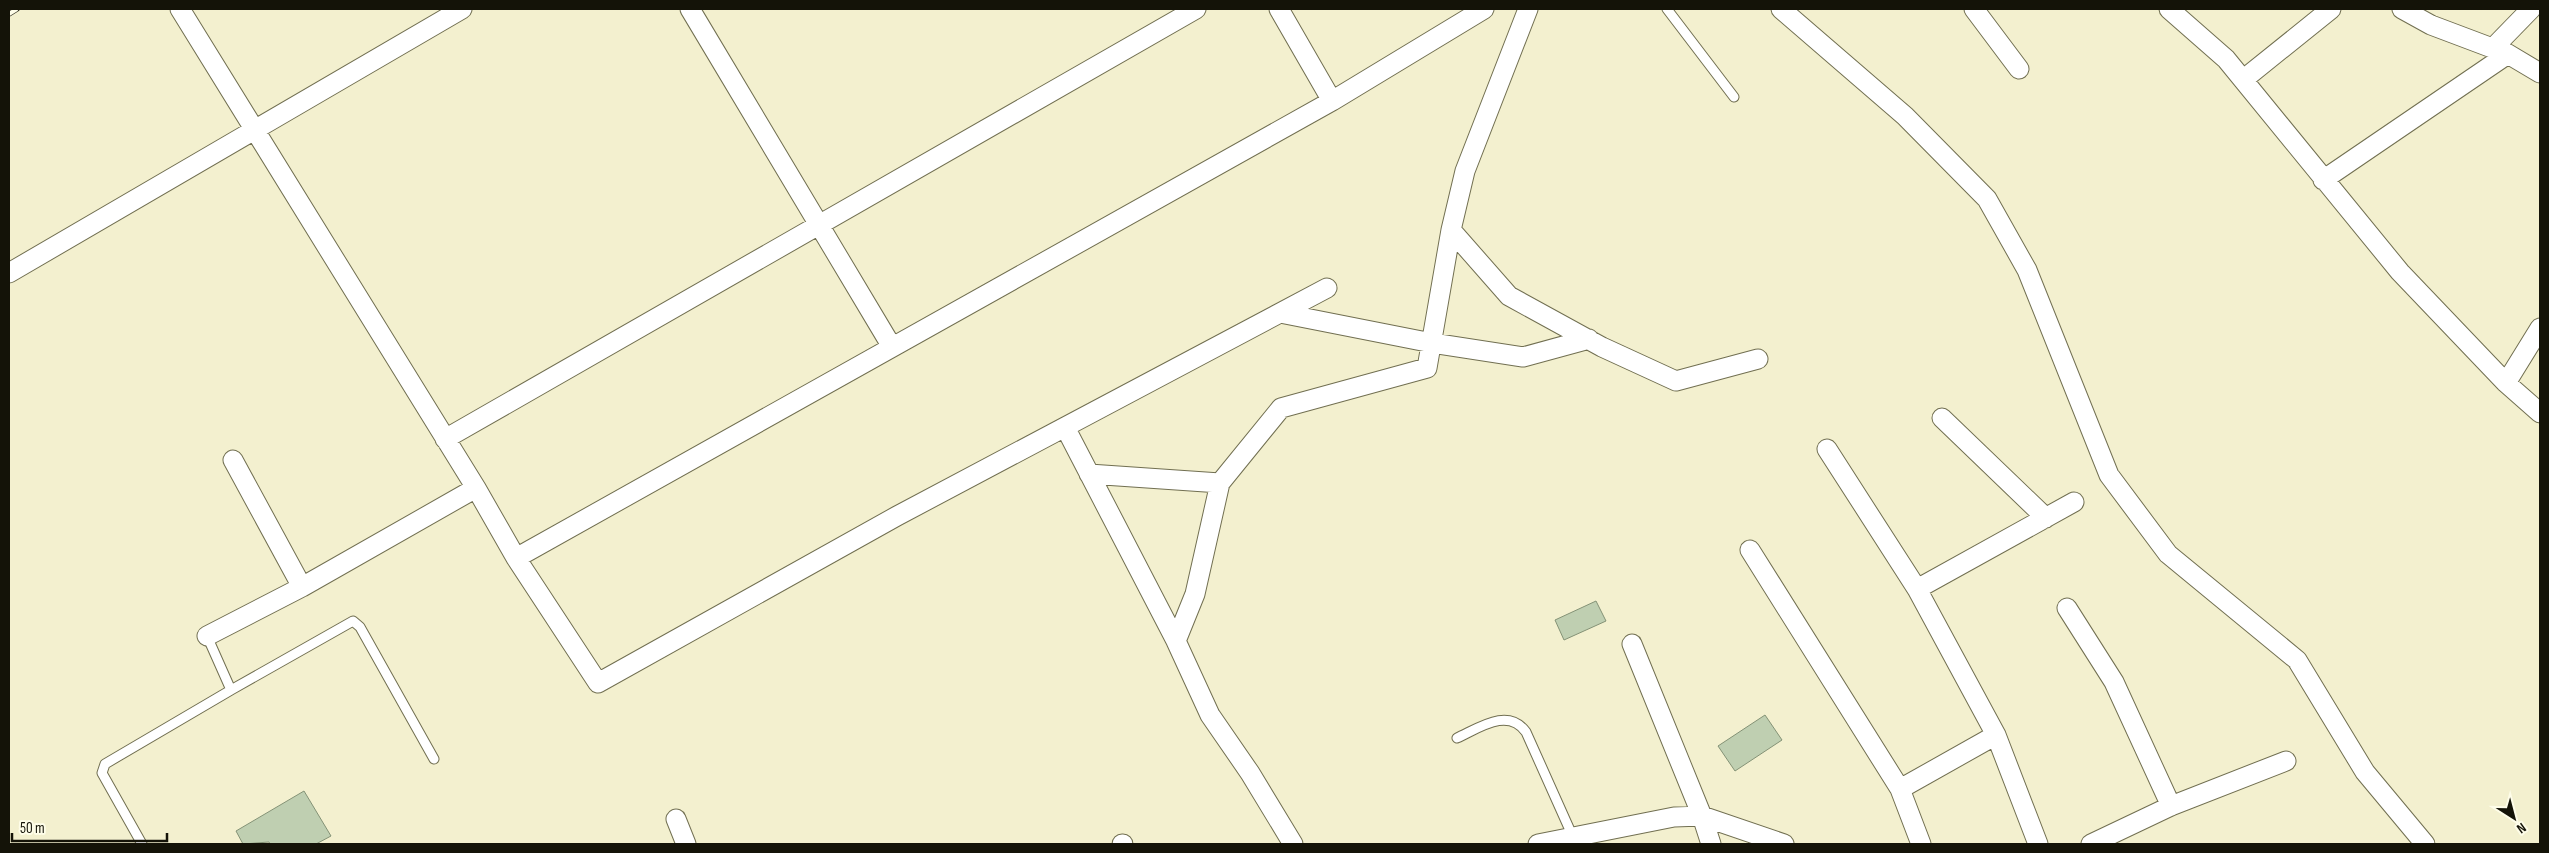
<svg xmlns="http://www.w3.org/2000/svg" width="2549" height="853" font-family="'Sofia Sans Condensed',sans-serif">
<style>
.building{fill:#bfcfb1;stroke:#849276}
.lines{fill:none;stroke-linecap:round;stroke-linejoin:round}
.lane-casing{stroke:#716f51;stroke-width:11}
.street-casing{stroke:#716f51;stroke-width:21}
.lane{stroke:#fff;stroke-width:9}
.street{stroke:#fff;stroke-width:19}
.rail-casing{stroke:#323123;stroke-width:5.5}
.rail{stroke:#fefde9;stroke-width:4;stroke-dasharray:11;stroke-linecap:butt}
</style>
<rect width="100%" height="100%" fill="#f3f0cf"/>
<path class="building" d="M1596,601l10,20 -42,19 -9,-20z
M1765,715l17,25 -47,31 -17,-25z
M304,791l27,45 -15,8h-46l-1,-2 -26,2 -7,-13z"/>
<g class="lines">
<g class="lane-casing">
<path id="lane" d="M1667,9l67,88
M207,636l24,54 122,-69 7,6 74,132
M1457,738c22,-10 51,-31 69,-6l47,105
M142,844l-40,-71 3,-9 126,-74"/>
</g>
<g class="street-casing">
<path id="street" d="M180,9l296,479 40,70 82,125 299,-167 430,-228
M690,9l202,338
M1279,9l53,92 152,-92
M1528,9l-63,162 -14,59 58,66 93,51 74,34 82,-22
M1781,9l124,107 82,83 40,71 82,205 59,79 129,106 68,112 60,72
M1974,9l45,60
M2169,9l57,50 174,213 106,111 34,30
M2402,9l29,16 77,29 32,19
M2493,48l38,-39
M2244,79l87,-70
M2323,180l185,-126
M9,273l453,-264
M1280,313l152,30 91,14 66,-18
M2506,383l34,-55
M1942,418l104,100
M1065,427l111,214
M445,439l751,-430
M1827,449l90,140 79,146 42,109
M233,460l69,127
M1089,474l131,9
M1750,550l150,239 21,55
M516,558l816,-457
M1917,589l157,-87
M2067,608l47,74 57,124
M207,636l95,-49 174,-99
M1632,644l70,172 9,28
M1900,789l96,-54
M676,819l10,25
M1122,844h1
M1293,844l-43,-71 -40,-58 -34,-74 19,-47 25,-111 61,-75 146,-40 24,-138
M1538,844l136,-27 28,-1 82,28
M2091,844l80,-38 115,-45"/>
</g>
<use href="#lane" class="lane"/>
<use href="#street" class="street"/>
<g class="rail-casing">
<path id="rail" d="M9,14l8,-5"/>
</g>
<use href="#rail" class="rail"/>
</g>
<rect width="2549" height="853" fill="none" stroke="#141308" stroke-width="20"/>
<g transform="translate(2514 818) rotate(144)" stroke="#fefde9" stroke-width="4" paint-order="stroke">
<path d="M0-4L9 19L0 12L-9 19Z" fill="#141308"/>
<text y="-8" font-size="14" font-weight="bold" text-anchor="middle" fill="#141308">N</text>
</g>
<path d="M12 833v8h155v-8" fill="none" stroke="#141308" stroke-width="2.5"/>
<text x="20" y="833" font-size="15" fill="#141308" stroke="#fefde9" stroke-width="4" paint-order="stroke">50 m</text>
</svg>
